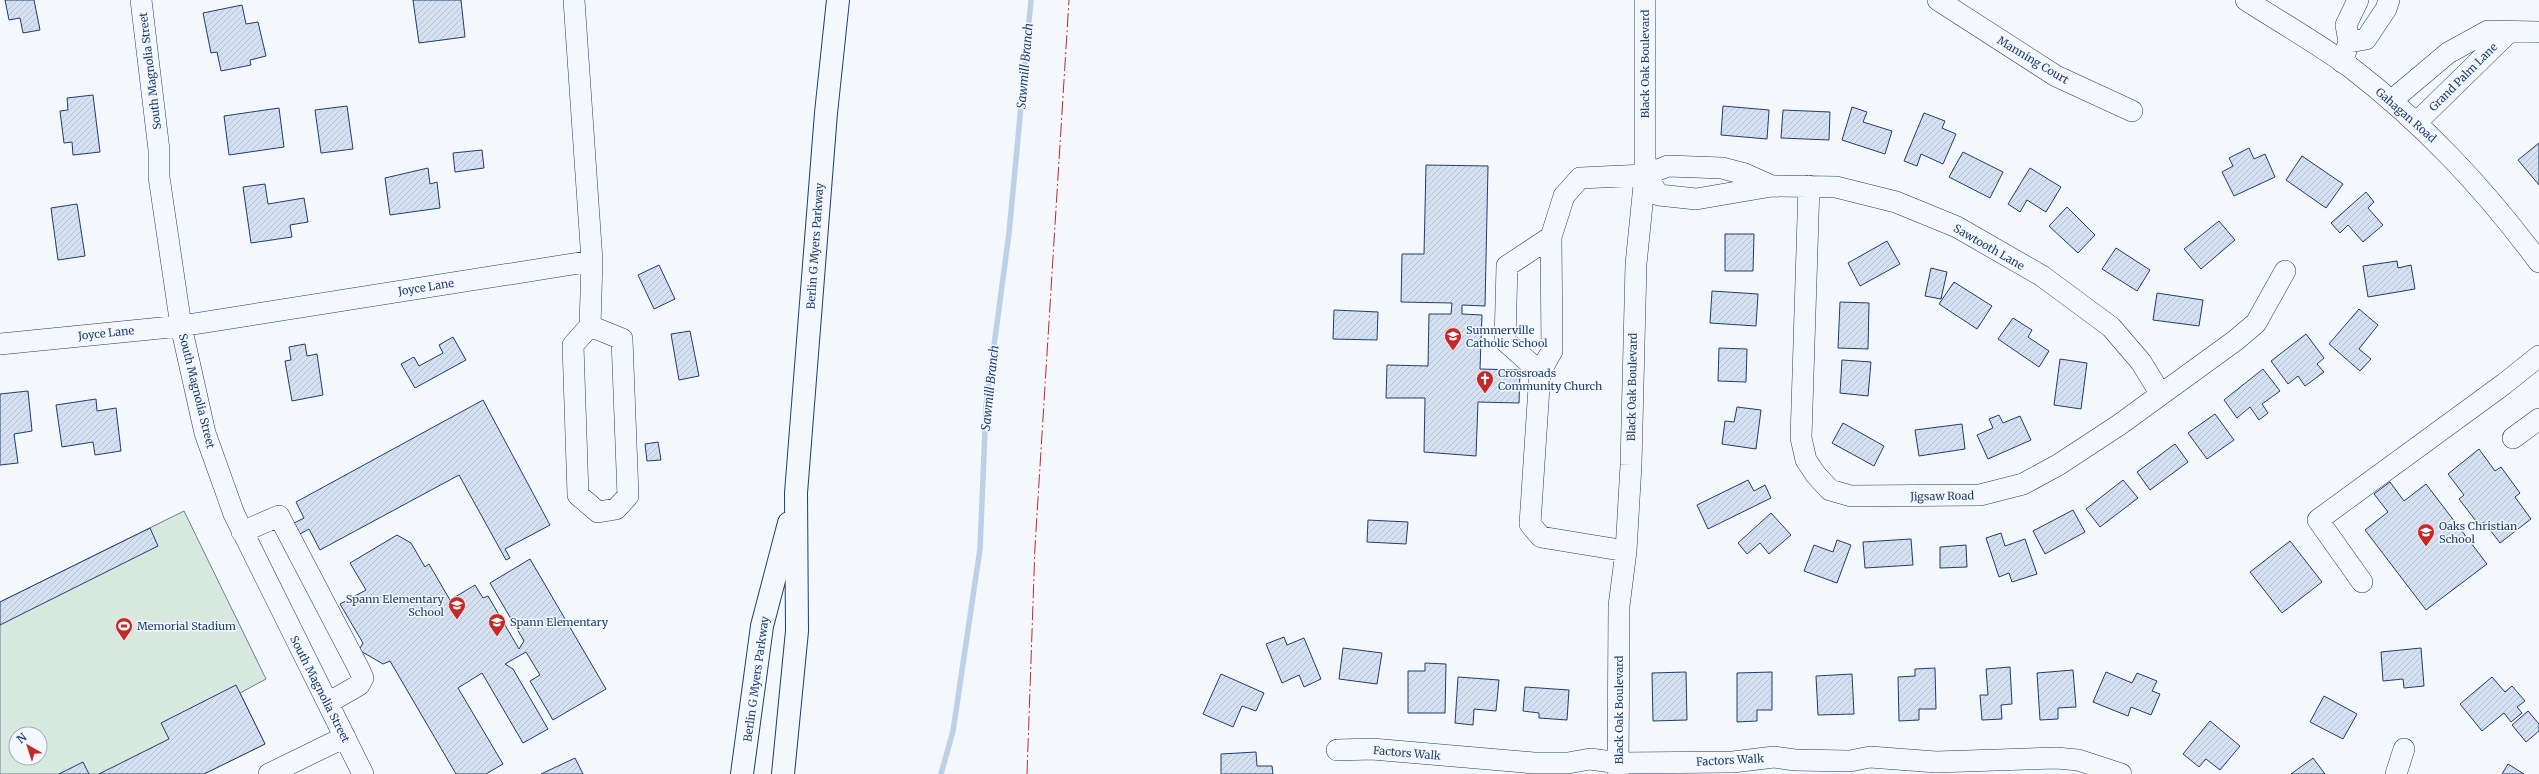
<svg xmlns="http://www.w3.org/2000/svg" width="2539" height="774" font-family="Merriweather,serif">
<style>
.pitch{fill:#d7e8df;stroke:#687fa3;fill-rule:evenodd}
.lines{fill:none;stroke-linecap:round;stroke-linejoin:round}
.stream{stroke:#bed0e5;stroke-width:5.5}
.building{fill:url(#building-hatch);stroke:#1d3f73}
.minor-casing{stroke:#1d3f73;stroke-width:22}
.major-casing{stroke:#1d3f73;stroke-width:24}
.minor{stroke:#f4f7fb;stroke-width:21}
.major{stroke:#f4f7fb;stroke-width:22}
.power{stroke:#c62828;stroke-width:1;stroke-dasharray:14 3 2 3;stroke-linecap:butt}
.labels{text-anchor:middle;stroke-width:3;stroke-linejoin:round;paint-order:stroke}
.street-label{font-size:11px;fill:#1d3f73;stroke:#f4f7fb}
.poi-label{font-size:11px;fill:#1d3f73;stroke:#f4f7fb;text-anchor:start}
.water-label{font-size:12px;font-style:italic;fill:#1d3f73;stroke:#f4f7fb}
</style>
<defs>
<pattern id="building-hatch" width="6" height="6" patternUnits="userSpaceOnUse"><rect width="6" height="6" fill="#d5e0f0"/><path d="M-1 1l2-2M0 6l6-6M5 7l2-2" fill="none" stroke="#b6c1d1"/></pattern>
</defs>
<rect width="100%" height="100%" fill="#f4f7fb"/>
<path class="pitch" d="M184,511l82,168 -26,14 25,51 -61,30h-204v-172zM16,734h24v24h-24z"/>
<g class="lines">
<path class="stream" d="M941,774l12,-43 27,-182 6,-143 23,-173 22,-233"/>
</g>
<path class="building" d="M5,0h29l6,30 -17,3 -3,-15 -11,2z
M413,0h48l4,37 -46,6z
M242,5l4,19 12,-2 8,34 -16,4 1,5 -30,6 -4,-19 -6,1 -8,-40z
M93,95l7,57 -27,3 -1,-13 -8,1 -4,-32 8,-1 -1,-12z
M347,106l6,43 -32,4 -6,-43z
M1723,106l46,4 -2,29 -46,-4z
M1852,107l15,5 -4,10 29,9 -7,23 -43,-14z
M279,108l5,39 -55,8 -5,-39z
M1783,110l47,2 -1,28 -48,-2z
M1924,113l21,8 -3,7 14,6 -13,30 -22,-10 -4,12 -13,-5z
M2539,143v42l-21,-25z
M2249,148l5,11 11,-5 10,23 -41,19 -12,-24 11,-6 -4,-8z
M482,150l2,18 -29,4 -2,-19z
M1963,152l40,20 -13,26 -41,-21z
M2302,156l41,28 -17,24 -40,-28z
M1426,165l62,1 -3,140 -23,-1v9l20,1 -2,54 40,1 -1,33 -41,-1 -2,54 -52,-4 1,-54h-39l1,-33 41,1 1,-52h22l1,-11 -51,-1 1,-48h22z
M428,168l2,16 7,-2 3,26 -50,7 -5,-37z
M2030,168l31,19 -15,25 -19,-12 -7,12 -12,-8z
M265,184l3,20 36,-6 4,24 -18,3 2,12 -41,6 -8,-56z
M2366,192l8,10 -6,6 15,17 -20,17 -15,-17 -8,8 -9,-10z
M77,204l8,52 -27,4 -7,-52z
M2067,207l28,28 -17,18 -29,-27z
M2219,221l16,19 -34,29 -17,-20z
M1725,234h29l-1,37h-28z
M1887,241l13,23 -40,22 -12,-23z
M2116,248l34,22 -13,21 -35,-22z
M2397,261l1,7 13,-3 4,24 -47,8 -5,-31z
M659,265l16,34 -21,10 -16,-34z
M1931,268l16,4 -6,27 -16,-3z
M1954,282l38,24 -15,23 -38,-25z
M1712,291l46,3 -2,32 -46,-3z
M2157,293l46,7 -4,26 -46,-6z
M1840,302l29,1 -1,46 -30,-1z
M2359,309l19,16 -19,24 12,10 -11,12 -31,-27z
M1334,310l44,2 -1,28 -44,-1z
M2013,318l19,12 -4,7 21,14 -10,16 -41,-28z
M690,331l9,45 -20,4 -8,-46z
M2306,334l18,24 -7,6 7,8 -19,14 -7,-10 -10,8 -17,-23z
M453,337l13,23 -51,28 -14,-24 13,-7 5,9 24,-13 -4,-8z
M305,344l2,12 10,-2 6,41 -31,6 -7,-40 6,-1 -2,-13z
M1719,348l28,1 -1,33 -28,-1z
M2060,359l27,4 -6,46 -27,-4z
M1842,360l29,2 -3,34 -28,-3z
M2263,369l17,22 -18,13 6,9 -9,7 -9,-13 -13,11 -13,-18z
M28,391l4,40 -18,3 4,29 -18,2v-71z
M96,399l1,12 19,-3 5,43 -26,4 -2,-13 -31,5 -6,-42z
M483,400l67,125 -45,24 5,9 -4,2 -47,-85 -139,75 -11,-21 -9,5 -6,-11 10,-5 -8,-16z
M1737,407l24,3 -5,39 -34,-5 3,-23 9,1z
M2215,414l19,26 -27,19 -19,-26z
M1999,415l4,8 17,-7 11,24 -43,19 -11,-24 16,-7 -4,-9z
M1843,423l41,23 -10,20 -42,-23z
M1962,424l3,25 -46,7 -4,-26z
M658,442l3,18 -14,1 -2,-17z
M2175,444l13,18 -38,28 -13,-18z
M2479,449l16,22 6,-4 19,26 -5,4 16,22 -31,24 -16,-21 -5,3 -20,-26 5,-4 -16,-21z
M1748,480l6,11 11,-6 6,13 -63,31 -11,-24z
M2123,480l15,18 -38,29 -14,-18z
M2390,482l14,19 22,-17 61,80 -61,46 -61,-80 23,-18 -14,-18z
M2073,510l12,22 -40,22 -12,-23z
M1771,513l20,22 -22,19 -9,-11 -13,11 -9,-11z
M1368,520l40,2 -2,22 -39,-2z
M150,528l8,18 -158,79v-23z
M2001,533l4,13 20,-7 12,35 -25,8 -3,-9 -10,4 -13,-39z
M397,535l14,8 14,24 4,-3 21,36 25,-15 8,13 5,-2 31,53 5,-8 -34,-58 40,-24 76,130 -53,31 -23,-39 10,-6 -14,-23 -21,12 8,5 35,60 -25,14 -41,-70 -24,15 45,76 -17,10h-30l-66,-113 -7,3 -24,-14 4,-7 -23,-39 26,-14 -16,-27z
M1911,539l2,26 -48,3 -2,-26z
M1837,540l14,5 -14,38 -33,-12 10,-26 19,7z
M2290,541l32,41 -40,31 -32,-41z
M1966,545l1,22 -27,1v-21z
M1284,637l3,8 17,-7 17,41 -17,8 -5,-12 -17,8 -16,-39z
M1343,648l39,5 -5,31 -38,-5z
M2421,648l3,38 -20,2 -1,-9 -20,2 -2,-29z
M1425,663l21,1 -1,49h-37v-42h17z
M2010,667l2,37 -11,1 1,14 -20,1 -2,-25h8l-2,-26z
M1935,668l1,41h-17v11l-20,1 -1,-44 17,-1v-7z
M2073,670l3,37 -18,1v11l-18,1 -3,-47z
M1686,672l1,48 -34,1 -1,-48z
M1772,672v38h-15v11l-20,1v-49z
M2106,672l26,11 5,-10 20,8 -5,10 8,3 -9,21 -20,-8 -3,9 -35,-14z
M1221,674l43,19 -8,18 -14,-5 -9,21 -30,-13z
M1852,674l2,40 -36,1 -2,-39z
M1458,677l41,3 -3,31 -22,-2 -1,16 -18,-2z
M2492,677l13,15 7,-6 13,15 -8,6 5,6 -11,9 -7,-9 -22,18 -22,-27z
M236,685l29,59 -61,30h-105l70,-35 -8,-16z
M1525,687l44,3 -2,30 -28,-2v-5l-16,-2z
M2324,696l33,18 -14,25 -33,-17z
M2528,711l11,13v7l-13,11 -14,-17z
M2210,721l30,25 -20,24 -14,-11 -7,8 -16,-13z
M1256,752l1,14h15l1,8h-52v-20z
M575,758l8,16h-42z
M2313,758l12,16h-34z
M83,762l6,12h-30z
M2508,764l16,10h-22z"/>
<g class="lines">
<g class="minor-casing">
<path id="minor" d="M141,0l18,150v27l22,149 24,107 29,81 129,260
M1938,0l118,76 76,35
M2246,0c34,22 71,43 104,67 74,57 133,120 189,195
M2349,42l17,-3 20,-30 3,-9
M2342,62l7,-20 -3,-17 12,-25
M2391,101l57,-48 40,-22 51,1
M2416,123l93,-91
M1772,186l64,1 60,15 61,25 85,49 69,51 30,35 19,31
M1809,186l-8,252 5,22 10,15 14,15 21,6 129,-1 43,-11 35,-19 61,-40 117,-85 20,-17 29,-52
M590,326l32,13 6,157 -12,13 -18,3 -20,-17 -5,-150 17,-19 2,-65
M0,344l181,-18 411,-65 -18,-261
M1540,372l-35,-31 2,-75 44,-29
M2513,438l26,-19
M242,532l37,-16 80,153 4,9 -4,7 -31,18
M1626,551l-85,-14 -11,-13 10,-152 12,-21 -1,-114 13,-41 16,-18 65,-3 23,-9 54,2 23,6 27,12 -76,13 -37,-4 -14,-20
M2362,582l-44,-62 186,-136 35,-28
M1337,750l35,-1 162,14h34l22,-4 29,4 114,-1 41,-5 21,3 55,1 20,-4 66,5 120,-4 22,2 43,14
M269,774l76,-37
M1618,774l1,-168 7,-55 5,-86 5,-201 9,-89v-175
M2396,774l8,-25"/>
</g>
<g class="major-casing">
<path id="major" d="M742,774l20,-148 27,-103
M783,774l14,-143 -1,-138 30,-380 12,-113"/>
</g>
<use href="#minor" class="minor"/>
<use href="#major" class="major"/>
<path class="power" d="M1027,774l8,-227 34,-547"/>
</g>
<defs>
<g id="school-pin" transform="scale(0.9)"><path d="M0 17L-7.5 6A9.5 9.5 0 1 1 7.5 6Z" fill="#c62828" stroke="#f4f7fb"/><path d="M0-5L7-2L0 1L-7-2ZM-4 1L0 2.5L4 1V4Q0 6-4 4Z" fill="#fff"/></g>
<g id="church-pin" transform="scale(0.9)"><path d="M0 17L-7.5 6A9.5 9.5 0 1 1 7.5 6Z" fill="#c62828" stroke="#f4f7fb"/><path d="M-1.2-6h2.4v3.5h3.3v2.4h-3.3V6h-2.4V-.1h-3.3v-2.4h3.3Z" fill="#fff"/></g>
<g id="stadium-pin" transform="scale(0.9)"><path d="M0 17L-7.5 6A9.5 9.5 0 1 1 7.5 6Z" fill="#c62828" stroke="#f4f7fb"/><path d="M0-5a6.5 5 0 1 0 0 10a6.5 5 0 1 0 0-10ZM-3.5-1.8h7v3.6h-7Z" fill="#fff"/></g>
</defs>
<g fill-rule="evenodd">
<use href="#school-pin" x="1453" y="336"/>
<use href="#church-pin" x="1485" y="379"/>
<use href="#school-pin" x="2426" y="532"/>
<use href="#school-pin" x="457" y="605"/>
<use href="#school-pin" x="497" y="622"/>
<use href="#stadium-pin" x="124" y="626"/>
</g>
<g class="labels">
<g class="street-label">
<text transform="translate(2033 60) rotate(31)" y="4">Manning Court</text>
<text transform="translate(1645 64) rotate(-90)" y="4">Black Oak Boulevard</text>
<text transform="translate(150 71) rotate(-97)" y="4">South Magnolia Street</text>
<text transform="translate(2463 77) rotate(-45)" y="4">Grand Palm Lane</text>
<text transform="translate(2406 115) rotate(41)" y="4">Gahagan Road</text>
<text transform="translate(815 246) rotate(-86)" y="4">Berlin G Myers Parkway</text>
<text transform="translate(1989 247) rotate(30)" y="4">Sawtooth Lane</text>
<text transform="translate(426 287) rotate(-9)" y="4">Joyce Lane</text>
<text transform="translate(106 333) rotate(-6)" y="4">Joyce Lane</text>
<text transform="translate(1632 387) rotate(-89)" y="4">Black Oak Boulevard</text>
<text transform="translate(197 391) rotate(76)" y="4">South Magnolia Street</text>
<text transform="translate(1942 496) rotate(-1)" y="4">Jigsaw Road</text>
<text transform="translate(756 679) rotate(-82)" y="4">Berlin G Myers Parkway</text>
<text transform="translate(320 689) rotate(63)" y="4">South Magnolia Street</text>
<text transform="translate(1619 710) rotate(-90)" y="4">Black Oak Boulevard</text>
<text transform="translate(1407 753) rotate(5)" y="4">Factors Walk</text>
<text transform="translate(1730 760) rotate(-3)" y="4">Factors Walk</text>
</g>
<g class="poi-label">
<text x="1466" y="334">Summerville<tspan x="1466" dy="13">Catholic School</tspan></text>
<text x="1498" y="377">Crossroads<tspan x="1498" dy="13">Community Church</tspan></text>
<text x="2439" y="530">Oaks Christian<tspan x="2439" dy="13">School</tspan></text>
<text x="444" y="603" text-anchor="end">Spann Elementary<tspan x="444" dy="13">School</tspan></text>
<text x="510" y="626">Spann Elementary</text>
<text x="137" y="630">Memorial Stadium</text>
</g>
<g class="water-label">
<text transform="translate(1025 66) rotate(-85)" y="4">Sawmill Branch</text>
<text transform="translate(990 388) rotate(-84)" y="4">Sawmill Branch</text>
</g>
</g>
<g transform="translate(28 746) rotate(321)"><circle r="19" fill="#f4f7fb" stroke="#9eadc5"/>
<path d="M0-3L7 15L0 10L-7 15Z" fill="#c62828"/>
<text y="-6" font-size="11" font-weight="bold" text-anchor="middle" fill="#1d3f73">N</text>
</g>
</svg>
